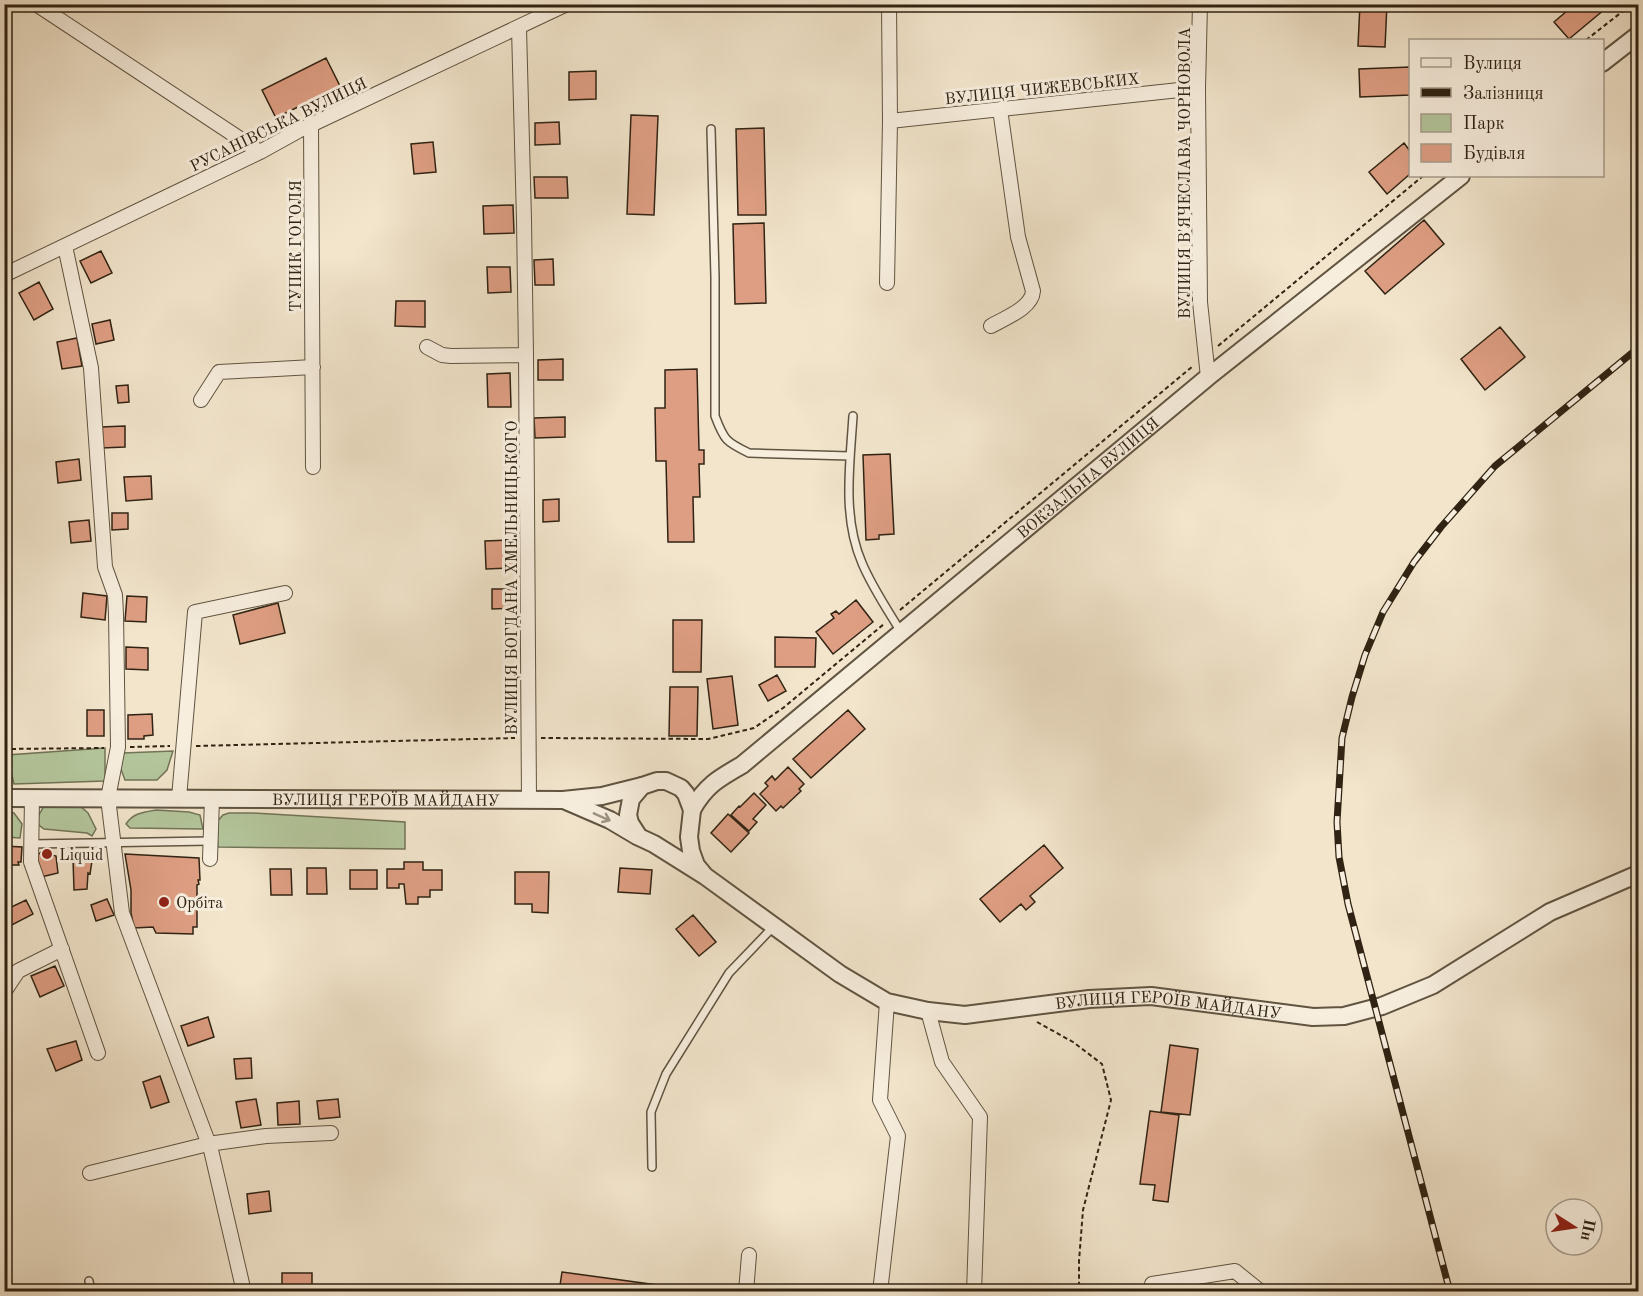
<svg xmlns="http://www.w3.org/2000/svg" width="1643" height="1296" font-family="'Old Standard TT',serif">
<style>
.green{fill:#b4c69c;stroke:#727458;stroke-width:1.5}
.building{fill:#de9e83;stroke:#302313;stroke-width:1.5}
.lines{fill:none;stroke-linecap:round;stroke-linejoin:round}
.service-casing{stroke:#605441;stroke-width:10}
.minor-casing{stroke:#605441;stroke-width:16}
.tertiary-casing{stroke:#605441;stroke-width:20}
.path{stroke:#302313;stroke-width:2;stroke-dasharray:4.5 3;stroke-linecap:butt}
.service{stroke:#f7eede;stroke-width:7}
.minor{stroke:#f7eede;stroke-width:14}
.tertiary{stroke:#f7eede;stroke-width:16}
.rail-casing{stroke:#302313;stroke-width:7}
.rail{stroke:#f7eede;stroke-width:4.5;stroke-dasharray:14;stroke-linecap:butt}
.oneway{stroke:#9d9383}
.poi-dot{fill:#8f2418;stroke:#f7eede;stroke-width:2}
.labels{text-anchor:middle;stroke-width:6;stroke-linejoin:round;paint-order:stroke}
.street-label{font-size:16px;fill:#302313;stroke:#f7eede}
.poi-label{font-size:16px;fill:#302313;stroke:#f7eede;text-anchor:start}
</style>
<rect width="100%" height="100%" fill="#f2e5cc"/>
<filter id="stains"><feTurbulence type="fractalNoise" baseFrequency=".00333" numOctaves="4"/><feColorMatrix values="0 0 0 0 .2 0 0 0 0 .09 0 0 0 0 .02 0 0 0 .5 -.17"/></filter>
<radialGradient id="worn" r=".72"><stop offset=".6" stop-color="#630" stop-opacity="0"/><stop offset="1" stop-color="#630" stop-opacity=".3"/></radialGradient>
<path class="green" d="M105,748v33l-91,3 -7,-29z
M173,751l-6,19 -10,10h-32l-6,-16 4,-11z
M79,805l9,8 8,16 -4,7 -5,-3 -43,-4 -9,-7 9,-16z
M156,810l33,2 11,3 3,14 -73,-1 -4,-4c7,-11 18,-12 30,-14z
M5,812l9,1 8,11 -2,14 -15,-1z
M229,813h23l153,9v27l-187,-2 -2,-24 7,-8z"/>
<path class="building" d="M1360,4h27l-2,43 -27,-1z
M1575,4h36l-42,35 -15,-17z
M326,58l14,28 -64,32 -14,-28z
M1410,67v28l-50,2 -1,-28z
M596,71v28l-27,1v-28z
M631,115l27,1 -4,99 -27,-1z
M559,122l1,22 -25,1v-22z
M764,128l2,87h-28l-2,-86z
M433,142l3,30 -22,2 -3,-30z
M1404,143l6,8v23l-23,20 -18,-22z
M534,177h33l1,21h-33z
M513,205l1,28 -30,1 -1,-28z
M1424,220l20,24 -59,50 -20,-23z
M764,223l2,80 -31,1 -2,-80z
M101,251l11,22 -21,10 -11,-22z
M553,259l1,26h-19l-1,-25z
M487,267h23l1,25 -23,1z
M39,282l14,27 -19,11 -15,-27z
M396,301h29v26l-30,-1z
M110,320l4,20 -18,4 -4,-20z
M1500,327l25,30 -40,33 -24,-31z
M77,338l5,28 -20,3 -5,-27z
M563,359v21h-25v-20z
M697,369l2,81h5v14h-5l1,33h-7l1,45h-26l-2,-81h-10l-1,-53h10v-38z
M510,373l1,34h-23l-1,-33z
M128,385l1,17 -11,1 -2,-17z
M565,417v20l-30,1 -1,-20z
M125,426v21l-24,1v-21z
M890,454l4,80 -15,1v4l-13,1 -3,-85z
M79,459l2,21 -23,3 -2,-21z
M151,476l1,23 -26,2 -2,-24z
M559,499v22l-16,1v-22z
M112,513h16v16l-16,1z
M89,520l2,21 -20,2 -2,-21z
M513,540v28l-27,1 -1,-28z
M492,589h22v19l-22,1z
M83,593l24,3 -2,24 -24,-3z
M127,596l20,1 -1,25 -21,-1z
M856,600l17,22 -40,32 -17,-22 18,-14 -3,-4 5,-3 3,3z
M278,603l7,30 -45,11 -7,-29z
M673,620h29l-1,52h-28z
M775,637l41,1 -1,29h-40z
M126,647l22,1v22l-22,-1z
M777,675l9,16 -18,10 -9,-16z
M732,676l6,49 -25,4 -6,-50z
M670,687h28l-1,49h-28z
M87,710h17v26h-17z
M848,710l17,19 -54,49 -18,-19z
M152,714l1,21 -9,1v3h-16v-24z
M788,767l16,17 -5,5 2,2 -18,17 -2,-2 -5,5 -16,-17 8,-8 -3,-3 7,-7 3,4z
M754,793l12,12 -13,14 4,3 -8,9 -18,-16 8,-9 1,1z
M728,814l21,19 -18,19 -20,-19z
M1044,845l19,23 -33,28 5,6 -9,8 -5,-6 -21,18 -20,-23z
M4,846l18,1 -1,15h-3l1,3h-10v2l-5,-1z
M41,852l15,4 2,17 -17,4 -5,-20z
M125,854l74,4 1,22h-2l1,4 -2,1v42h-4v7l-37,-1 -3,-6 -19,1 -3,-15v-23z
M73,859l19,2 -2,13 -2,-1 -1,16 -13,1z
M404,862h19v8h19v20h-12v7h-12v7h-12l-2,-20h-5v4h-12v-19h17z
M307,868h19l1,26h-20z
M620,868l32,2 -2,24 -32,-2z
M270,869h21l1,26h-21z
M350,870h27v19h-27z
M515,872h34l-1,41 -16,-1v-8h-17z
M107,899l7,16 -18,6 -5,-16z
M26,900l7,14 -27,14 -2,-5 5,-4 -4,-9z
M693,915l23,27 -17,14 -23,-27z
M55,966l9,20 -24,11 -9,-21z
M208,1017l6,20 -26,9 -7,-20z
M76,1041l6,19 -26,11 -9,-22z
M1170,1045l28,4 -8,66 -29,-3z
M251,1058l1,20 -16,1 -2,-20z
M160,1076l9,26 -18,6 -8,-26z
M256,1099l5,26 -20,3 -5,-26z
M338,1099l2,18 -21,2 -2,-18z
M299,1101l1,23 -22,1 -1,-22z
M1150,1111l29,4 -11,87 -15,-2 2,-15 -15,-1z
M269,1191l2,20 -22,3 -2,-20z
M562,1272l110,15 -1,5h-112z
M282,1273h30v19h-30z"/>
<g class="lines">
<g class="service-casing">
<path id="service" d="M711,129l4,148v139c9,24 11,26 34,37l101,3
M853,416c-3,48 -11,101 9,147 10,24 25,46 39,69
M31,844l179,-3
M652,1167l-1,-55 15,-38 63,-101 45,-47
M89,1281l2,11"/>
</g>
<g class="minor-casing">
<path id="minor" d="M36,4l224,148
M1200,4l-2,84 2,214 8,75
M519,28l5,192 2,135 3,445
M890,121l308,-33
M311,125l2,342
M65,246l26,122 14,199 10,28 1,19 2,133 -10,51 14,115 89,237 33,142
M4,275l256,-123 38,-21 269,-127
M887,283l3,-162 -1,-117
M991,326c14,-8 41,-18 42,-35l-15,-54 -18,-128
M427,347l15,8 9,1 75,-1
M201,400l18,-28 94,-5
M32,798l-1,64 67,191
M179,798l16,-186 90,-19
M210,859l2,-61
M4,992l14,-21 44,-22
M928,1011l14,51 38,55 -6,175
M90,1173l118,-29 58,-8 65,-3
M1152,1284l83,-13 26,21
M746,1292l3,-37
M880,1292l18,-156 -18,-36 7,-98"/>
</g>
<g class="tertiary-casing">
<g id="tertiary">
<path d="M1602,63l36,-28"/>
<path id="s1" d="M4,798l559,2 39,-4 40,-10"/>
<path d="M566,801l44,19 27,16"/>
<path id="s2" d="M692,810c13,-24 27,-32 50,-45l466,-388 253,-201"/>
<path id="s3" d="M705,876l-9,-11 -5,-14 -2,-14 3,-27 -6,-16 -5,-6 -15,-7h-9l-15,5 -11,13 -3,16 2,8 9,14 15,7 51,32 135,98 47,28 41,9 37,4 124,-16 62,-3 162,21 31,-1 38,-10 51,-21 117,-73 88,-38"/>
</g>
</g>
<path class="path" d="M1586,40l46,-36
M1218,346l205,-170
M900,610l293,-244
M541,738l167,1 46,-11 29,-20 101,-84
M196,746l319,-8
M130,747l40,-1
M4,749l100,-1
M1037,1022l36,20 29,22 9,36 -28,110 -4,51v31"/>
<use href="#service" class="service"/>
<use href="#minor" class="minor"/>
<use href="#tertiary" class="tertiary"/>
<g class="rail-casing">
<path id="rail" d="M1450,1292l-102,-388 -9,-47 -2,-35 5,-84 10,-41 13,-42 18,-43 31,-50 27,-35 54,-61 143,-118"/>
</g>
<use href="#rail" class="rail"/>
</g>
<defs><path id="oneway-shaft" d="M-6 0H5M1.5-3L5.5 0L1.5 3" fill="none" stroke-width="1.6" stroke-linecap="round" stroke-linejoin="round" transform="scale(1.5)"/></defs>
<use class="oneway" href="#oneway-shaft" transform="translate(602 817) rotate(24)"/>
<g class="poi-dot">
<circle cx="47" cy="854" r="6"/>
<circle cx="164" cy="902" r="6"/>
</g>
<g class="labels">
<g class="street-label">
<text transform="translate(1042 88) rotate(-6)" y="6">ВУЛИЦЯ ЧИЖЕВСЬКИХ</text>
<text transform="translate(278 124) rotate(-26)" y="6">РУСАНІВСЬКА ВУЛИЦЯ</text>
<text transform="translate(1184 173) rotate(-90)" y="6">ВУЛИЦЯ В'ЯЧЕСЛАВА ЧОРНОВОЛА</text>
<text transform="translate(295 246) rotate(-90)" y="6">ТУПИК ГОГОЛЯ</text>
<text dy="6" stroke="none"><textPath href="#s2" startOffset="518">ВОКЗАЛЬНА ВУЛИЦЯ</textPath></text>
<text transform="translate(511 578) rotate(-90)" y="6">ВУЛИЦЯ БОГДАНА ХМЕЛЬНИЦЬКОГО</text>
<text dy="6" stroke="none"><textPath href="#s1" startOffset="382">ВУЛИЦЯ ГЕРОЇВ МАЙДАНУ</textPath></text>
<text dy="6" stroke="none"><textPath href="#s3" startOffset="777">ВУЛИЦЯ ГЕРОЇВ МАЙДАНУ</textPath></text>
</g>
<g class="poi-label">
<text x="59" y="860">Liquid</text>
<text x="176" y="908">Орбіта</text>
</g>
</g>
<rect width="1643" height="1296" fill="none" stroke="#f2e5cc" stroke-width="24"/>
<rect x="6" y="6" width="1631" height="1284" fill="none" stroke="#302313" stroke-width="3"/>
<rect x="12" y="12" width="1619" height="1272" fill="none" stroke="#302313" stroke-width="1.5"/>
<rect x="1409" y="39" width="195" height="138" fill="#f7eede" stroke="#a79d8d" stroke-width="1.5"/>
<rect x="1421" y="58" width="30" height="9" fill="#f7eede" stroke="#a79d8d" stroke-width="1.5"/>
<text x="1463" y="69" font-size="18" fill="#302313">Вулиця</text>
<rect x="1421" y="88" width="30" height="9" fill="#302313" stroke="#a79d8d" stroke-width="1.5"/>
<text x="1463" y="99" font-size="18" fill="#302313">Залізниця</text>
<rect x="1421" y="114" width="30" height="18" fill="#b4c69c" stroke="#a79d8d" stroke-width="1.5"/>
<text x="1463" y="129" font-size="18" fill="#302313">Парк</text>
<rect x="1421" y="144" width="30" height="18" fill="#de9e83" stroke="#a79d8d" stroke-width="1.5"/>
<text x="1463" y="159" font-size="18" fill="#302313">Будівля</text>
<g transform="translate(1574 1227) rotate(102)"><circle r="28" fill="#f7eede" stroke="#a79d8d" stroke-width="1.5"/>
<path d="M0-4.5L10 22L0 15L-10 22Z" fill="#8f2418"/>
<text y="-9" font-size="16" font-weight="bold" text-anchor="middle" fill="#302313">Пн</text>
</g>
<rect width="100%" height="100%" filter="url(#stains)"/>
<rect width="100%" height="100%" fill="url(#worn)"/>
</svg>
